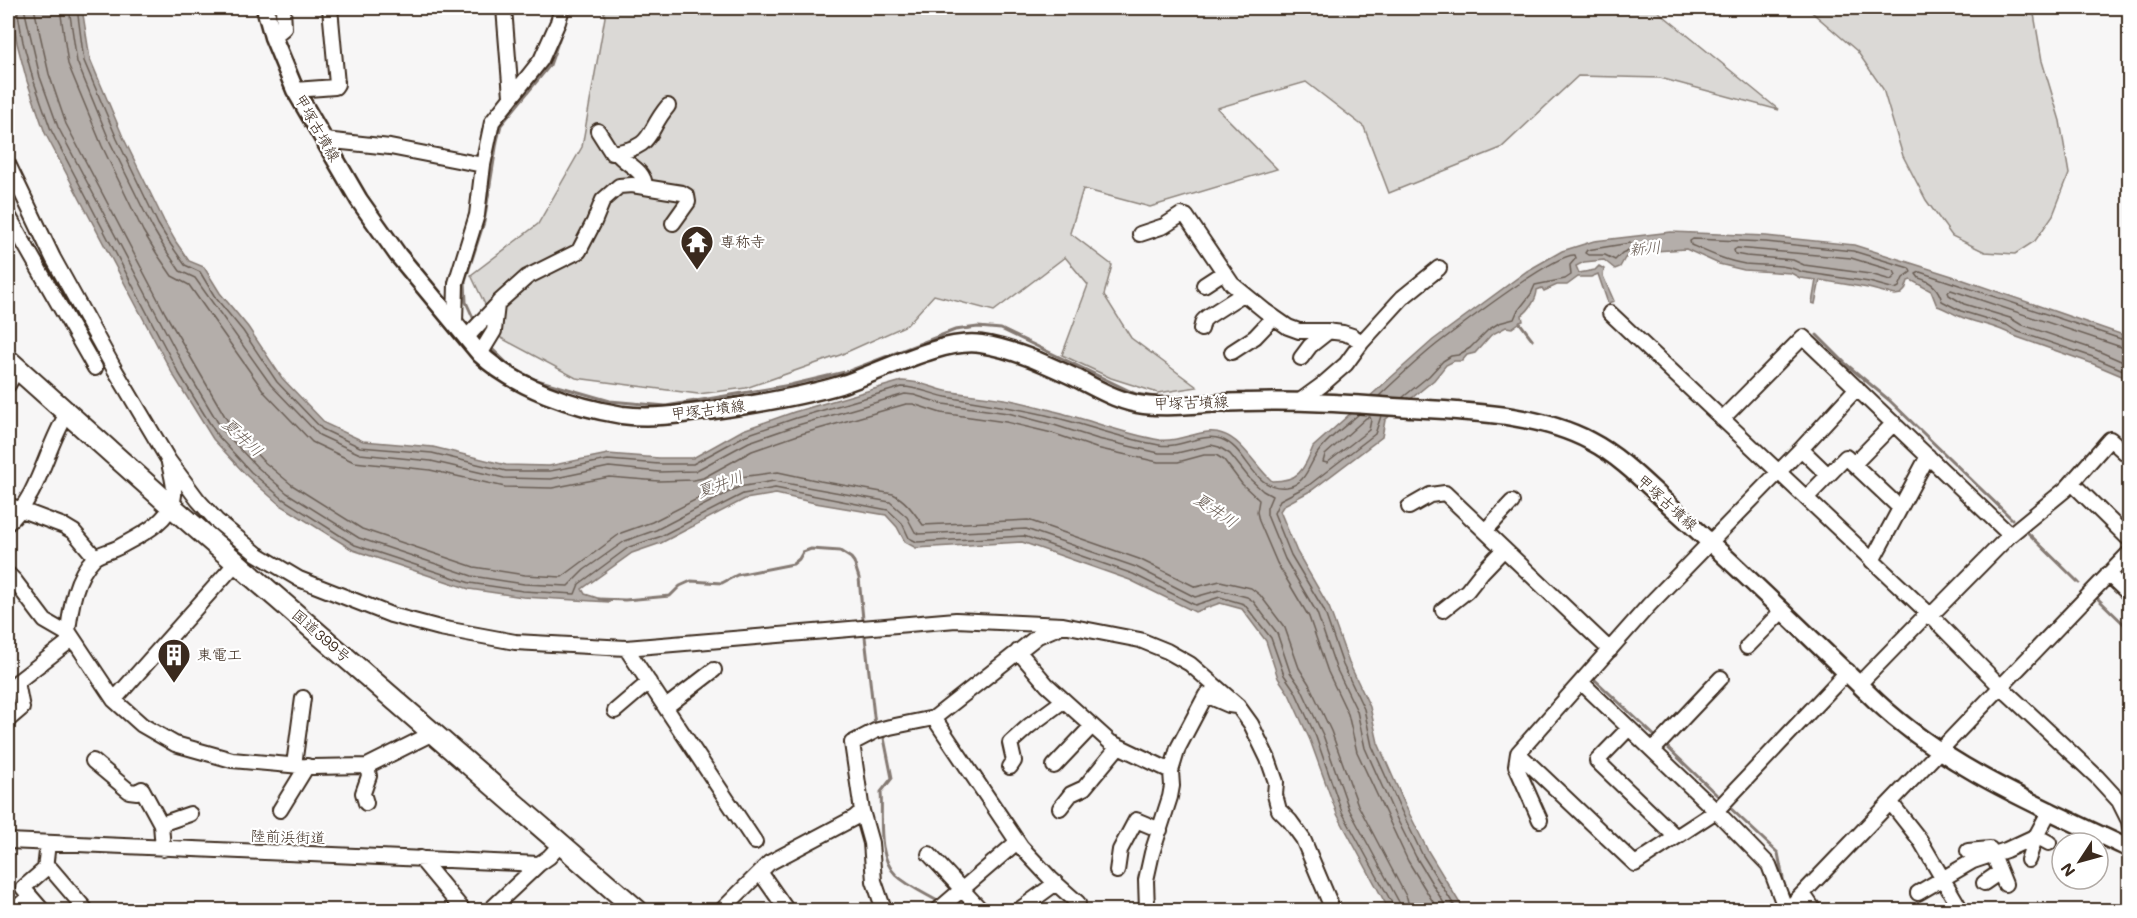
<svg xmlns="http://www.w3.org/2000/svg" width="2137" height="918" font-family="Mali,'Klee One',sans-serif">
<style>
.green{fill:#dbd9d6;stroke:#8b827a;stroke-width:1.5}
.water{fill:#b4aeaa;stroke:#847972;stroke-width:1.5}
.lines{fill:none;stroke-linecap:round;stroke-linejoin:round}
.shore{stroke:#6b5f56;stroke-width:1.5}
.stream{stroke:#847972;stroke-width:3}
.minor-casing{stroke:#3b2a1e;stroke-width:18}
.major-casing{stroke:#3b2a1e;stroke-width:21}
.highway-casing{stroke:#3b2a1e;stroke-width:24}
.minor{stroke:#fff;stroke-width:14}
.major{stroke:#fff;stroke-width:16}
.highway{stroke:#fff;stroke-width:20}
.labels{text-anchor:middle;stroke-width:4.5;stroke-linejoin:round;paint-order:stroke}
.street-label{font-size:15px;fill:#3b2a1e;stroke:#fff}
.poi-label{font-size:15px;fill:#3b2a1e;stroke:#fff;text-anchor:start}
.water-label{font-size:16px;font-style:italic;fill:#65584f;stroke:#fff}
</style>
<rect width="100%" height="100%" fill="#f7f6f6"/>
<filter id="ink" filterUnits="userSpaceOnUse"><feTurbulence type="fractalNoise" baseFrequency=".0167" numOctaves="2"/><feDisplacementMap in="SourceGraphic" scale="12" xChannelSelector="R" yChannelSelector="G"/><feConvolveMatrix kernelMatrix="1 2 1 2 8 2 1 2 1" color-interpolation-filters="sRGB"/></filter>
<g filter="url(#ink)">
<path class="green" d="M603,8h1051l125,102 -119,-32 -82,-2 -77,72 -112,45 -25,-66 -58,-45 -89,26 60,61 -127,38 -67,-18 -13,44 42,32 -8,30 27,43 66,49 -39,6 -47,-15 -49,-23 26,-70 -23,-28 -71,54 -60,-16 -27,30 -67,30 -94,33 -48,6 -122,-16 -75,-40 -30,-63 67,-51 44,-77 23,-130z
M1807,8h226l9,53 18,60 9,53 -16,41 -18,26 -20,13 -30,-2 -33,-16 -26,-36 -23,-44 -20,-67 -26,-38z"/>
<path class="water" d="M11,8h71l8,51 33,78 41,84 12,21 13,19 15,6 16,26 28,34 34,51 44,46 37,17 70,6 73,18 43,1 59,-12 51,4h34l50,-28 51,-18 108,-31c16,0 29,6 44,10 21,4 43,5 64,9 15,3 30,7 44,11 36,9 70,23 106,29 22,3 42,-14 63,-6 19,6 33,33 49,47 27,0 31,-10 41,-34l120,-107 94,-69 35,-20 32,-10 77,-9 95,4 88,9 98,31 177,61v42l-38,-16 -77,-27c-17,-11 -37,-12 -55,-20 -8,-3 -14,-8 -22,-10l-6,-15 -20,-11 -3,1 -3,9 -4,4 -6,1 -27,-7 -48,-8 -5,24 -3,-1 4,-23 -16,-2 -9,-5 -47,-3 -25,-6 -33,-15 -47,3 -14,6 -5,9 -5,2 -11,-9 -20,2 -8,4 3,7 16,-3 4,-4 5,3 -1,7 11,25 -6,2 -10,-29 -7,3h-13l-11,8h-10l-13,6 -2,-3 -5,2c0,8 -8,21 -15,25l1,6 -3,1 13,17 -1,1 -13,-17 -7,5 -6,-1 -15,8 -16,18 -8,2 -5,6h-8l-8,4 -12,15 -49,40 -3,17 -70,53 -28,15 -4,6 17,41 32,55 20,56 21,44 8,36 28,64 22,44 36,59h-75l-52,-96 -27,-74 -21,-46 -11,-16 -12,-37 -24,-32 -22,-6 -25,9 -65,-32 -108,-38 -106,6 -11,-6 -8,-15 -11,-12 -71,-12 -39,-9 -31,5 -84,44 -29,10 -50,36 3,5 25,8 -87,-5 -54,-8 -116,-39 -74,-46 -32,-28 -34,-37 -41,-66 -127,-240 -18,-52 -10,-38z"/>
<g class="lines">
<path class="shore" d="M17,8l6,34 10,37 18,51 126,240 40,65 34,37 32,27 72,46 115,38 53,8 52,3 4,-10 50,-37 30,-10 84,-43 32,-6 113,22 14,13 7,15 8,4 107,-6 109,38 62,31 25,-8 24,7 27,34 13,37 11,16 21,46 26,75 51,93v5
M24,8l16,69 18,50 126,239 39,65 33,35 31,27 72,45 113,38 52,8 44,2 16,-16 41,-29 31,-11 83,-43 35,-6 116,21 17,15 8,15 4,2 107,-5 110,38 59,30 25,-7 27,7 6,4 24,32 13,39 11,16 22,47 26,74 50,93 2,8
M34,8l15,66 17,50 99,189 65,112 32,35 30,25 70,44 112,38 51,8 37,2 59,-44 31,-11 88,-45 38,-5 42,9 73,13c14,7 21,19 30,31l105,-5 111,39 57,28 24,-6 31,7 9,7 25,33 14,40 10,16 22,47 27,74 49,93 3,12
M60,8l8,56 34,82 41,85 14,23 15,22 17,9 76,108 47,49 42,20 76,8 75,17 47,1 57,-11 50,4 35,-1 9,-2 49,-27 49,-17 105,-30h7l28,9 65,9 46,11 44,15 62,14h20l26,-7h12l8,5 18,24 17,16 -2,12 2,9 18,42 32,54 19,55 20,42 9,38 51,109 30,49
M69,8l8,54 33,80 42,85 13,22 15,22 15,7 76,107 48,50 41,19 71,7 73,17 47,1 58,-12 50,5 36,-1 54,-29 49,-17 107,-31 9,1 29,9 65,9 46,12 44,14 61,14h18l34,-8 8,2 11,7 20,25 13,12 9,5 -5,12v7l18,44 32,54 19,55 21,43 8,37 29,65 22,44 32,53
M77,8l7,53 33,78 41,85 13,21 14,20 15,7 15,25 28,34 34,51 45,47 38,18 72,6 74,18h44l58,-11 51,4h34l53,-29 50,-17 106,-31c16,0 29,7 44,10 36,6 72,11 108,20 35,9 69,22 105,28 21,4 42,-13 62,-6 28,10 30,52 66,48 20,-3 22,-24 32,-36 10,-14 27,-25 40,-37
M1693,239l73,3 87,9 56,17 2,4 -8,6 -4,9 -4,2 -26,-7 -67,-10c-18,-9 -37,-6 -57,-8 -19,-3 -36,-11 -54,-19l-1,-4z
M1630,243l3,2v3l-11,5 -7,7 -10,-5h-17l-3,-2 2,-3z
M1737,248l114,10 43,13 2,4 -5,5 -21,-6 -66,-9 -11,-5 -47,-4 -11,-2 -1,-4z
M2130,342l-210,-70 -4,2 3,4c13,4 19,10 23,23l19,10 46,14 9,6 77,26 37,16
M2130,350l-179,-60 -3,2 1,3 15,9 46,14 10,6 76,26 34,15
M1379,396c19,-18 38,-36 58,-52 21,-16 119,-92 138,-89l1,3 -6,7 1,10 -6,4 -30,6 -4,9 -14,18 -3,7 -15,4 -11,7 -18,18 -12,7 -7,1 -8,5 -14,15 -27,22
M1381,416l-6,18 -66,51 -29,15 -6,13 17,42 33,55 19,55 21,44 8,37 29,64 21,44 35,56
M1370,417l1,3 -2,10 -42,33 -4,-1 2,-7 41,-37z"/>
<path class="stream" d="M476,324l-10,-22 -1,-21 19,-59 13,-81 4,-16 49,-60 20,-57
M1817,335l29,29 43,36 123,119
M490,347l21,20
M530,378l80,23 56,5 124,-21 59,-14 106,-41 23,-3 23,2 135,65 26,4
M2025,530l54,53
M2096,597l34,33
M599,599l26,1 45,-4 10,-10 11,-5 31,2 15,-8 56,-11 6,-5 4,-7 8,-3 29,2 11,7 3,4 5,16 4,41
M865,637l10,88 2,1
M1593,678l65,61
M883,733l9,45 -11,14c2,26 -5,63 15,83 13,12 30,19 45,28
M1663,743l58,56
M1728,806l50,47 8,41"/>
<g class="minor-casing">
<path id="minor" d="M504,8l7,88
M273,37l11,-9 -1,-20
M295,90l40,-3 2,-3 -7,-76
M598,131l14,22c44,-6 33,-20 56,-47
M324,140l66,7 93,18
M617,153c9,12 27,16 28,33
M8,164l45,94 62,112 54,91 29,39 19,21 40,33 42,25 92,36 49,13 75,14 111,6 330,-28 107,5 77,15 27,11 23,13 48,42 13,18 17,35 8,23 -1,13 4,15 11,11 13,18 30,71
M8,215l87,153
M1140,234l24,-8 17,-11 5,1 46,68 33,27 23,16 11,4h27l17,2 9,3 10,6
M1204,285l20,-13
M1610,313l318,300 72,73 97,91 22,24 10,20 1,6
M455,324l1,-41 21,-68 6,-50 9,-43 49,-62 17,-38 4,-14
M1201,329l2,-8 4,-4 36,-23
M466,338l31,-33
M1232,352l23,-15 19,-20
M480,354l14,-23 3,-26 2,-3 28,-25 52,-26 15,-29 9,-22 16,-14 13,-1 50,8 5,3 1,6 -15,21
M1301,358l9,-12 19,-15
M8,385l9,-16
M1300,401l22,-16 24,-21 16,-22 40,-44 37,-30
M1722,419l81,-82 207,198
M1801,449l27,26
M1854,464l40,-41
M2072,483l58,57
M1806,498l40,-41 54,51
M8,505l56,21 10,6 21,25
M1409,507l21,-12 15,-2 165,157
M8,523c32,-28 37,-74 59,-109
M1485,531l27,-29
M1872,561l56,-105
M8,574l6,6 31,41 19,11 4,-1c3,-25 7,-54 26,-73 6,-5 18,-7 25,-11 20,-11 53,-26 55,-52 1,-10 -3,-22 -5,-32
M2108,574l22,21
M1443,610l24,-19 15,-19 22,-23
M68,631l46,69 28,25 33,19 57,16 80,7 55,-1 60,-30 7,-6
M1747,647l36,-37
M626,648l129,194
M1018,651l29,34 63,57 61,29
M1848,671l-132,140 -81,53 -117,-111 131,-148 152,-156 56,-61
M1581,682l135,129 53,54 17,45
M1860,683l68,-70 8,-3 74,-75 56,-46 44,-50 20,18
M114,700l122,-137
M666,707l48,-37
M615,711l34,-29
M934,718l87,129 30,32 27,24
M8,720l14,-12 -5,-26 49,-38 2,-2v-11
M1629,728l-32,33 79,76
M1653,750l68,-72
M1518,753l-2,13 24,54
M93,761l36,30 8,1 5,-3 19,35 2,25
M294,765l9,-67
M1054,766l38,-40
M1010,767l4,-6 -4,-18 19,-17 34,-25
M366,803l-3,-10 6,-17 -2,-10
M1891,803l29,37 41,70
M1060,808l11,-14 13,-6 34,-41
M280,810l27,-44
M862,811l9,32 3,38 10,29
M161,824l29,-10
M8,841l531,23 10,-7 11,-12
M1968,851l22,-2
M929,854l52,56
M1993,854l12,30
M420,858l43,52
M2028,860l7,-22 15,-28
M45,869h6l35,41
M1117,871l3,-21 16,-30 24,10
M760,872l26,37
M1984,883l16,-11
M1918,893l55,-32 33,-11 30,-14 13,7
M1803,894l11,16
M14,910l16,-14
M42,910l-19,-22 22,-19 3,-26
M490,910l49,-46
M722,910l47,-47 85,-45 8,-7 -10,-68 23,-12 15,-4 44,-9 104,-82 21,-9
M938,910l79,-68
M1019,910l37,-27
M1147,910l-1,-30 6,-27 18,-56 2,-11 -1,-15 7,-23 28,-53 23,10 7,1
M1787,910l343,-358"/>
</g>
<g class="major-casing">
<path id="major" d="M265,8l8,29 22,53 64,110 39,55 82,99c36,34 94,53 142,61 30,4 62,-1 92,-5 42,-6 85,-13 126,-25 39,-12 102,-47 141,-41 33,5 65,20 95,34 22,11 43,24 68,27 32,4 69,-3 101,-3 56,-2 110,2 166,6 59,4 126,5 179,33 33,17 59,46 86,70 68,62 134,126 200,190 72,68 166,106 254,148"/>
</g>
<g class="highway-casing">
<path id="highway" d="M8,360l163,146 466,404"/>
</g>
<use href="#minor" class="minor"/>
<use href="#major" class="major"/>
<use href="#highway" class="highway"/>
</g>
</g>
<defs>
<g id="temple-pin" transform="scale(1.725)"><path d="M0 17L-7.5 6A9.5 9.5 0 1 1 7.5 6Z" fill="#3b2a1e" stroke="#fff"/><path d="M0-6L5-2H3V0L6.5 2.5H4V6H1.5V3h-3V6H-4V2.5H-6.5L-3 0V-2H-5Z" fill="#fff"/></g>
<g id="building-pin" transform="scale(1.725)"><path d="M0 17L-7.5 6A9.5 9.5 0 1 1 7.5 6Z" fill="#3b2a1e" stroke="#fff"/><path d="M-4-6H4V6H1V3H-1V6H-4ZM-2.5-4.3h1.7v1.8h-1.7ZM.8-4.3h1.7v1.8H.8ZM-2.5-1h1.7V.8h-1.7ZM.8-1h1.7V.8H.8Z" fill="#fff"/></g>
</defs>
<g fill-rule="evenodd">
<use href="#temple-pin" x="697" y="242"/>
<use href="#building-pin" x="174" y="655"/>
</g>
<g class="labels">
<g class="street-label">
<text transform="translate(317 128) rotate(60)" y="5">甲塚古墳線</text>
<text transform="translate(1191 403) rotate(-2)" y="5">甲塚古墳線</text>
<text transform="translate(708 410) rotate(-7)" y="5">甲塚古墳線</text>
<text transform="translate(1667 503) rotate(42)" y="5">甲塚古墳線</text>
<text transform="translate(321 636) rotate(41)" y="5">国道399号</text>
<text transform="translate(288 837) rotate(2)" y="5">陸前浜街道</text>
</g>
<g class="poi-label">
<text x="720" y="247">専称寺</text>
<text x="197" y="660">東電工</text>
</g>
<g class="water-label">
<text transform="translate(1645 248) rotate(-5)" y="6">新川</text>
<text transform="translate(243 437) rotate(43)" y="6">夏井川</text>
<text transform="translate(720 484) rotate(-20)" y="6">夏井川</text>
<text transform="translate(1216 510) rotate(34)" y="6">夏井川</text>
</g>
</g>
<rect width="2137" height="918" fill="none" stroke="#fff" stroke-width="30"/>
<rect x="15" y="15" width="2107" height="888" fill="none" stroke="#3b2a1e" stroke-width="2" filter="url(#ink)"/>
<g transform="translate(2080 861) rotate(234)"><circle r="28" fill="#ffffff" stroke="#b1aaa5" stroke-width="1.5"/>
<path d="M0-4.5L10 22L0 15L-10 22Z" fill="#3b2a1e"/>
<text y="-9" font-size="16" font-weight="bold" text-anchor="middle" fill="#3b2a1e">N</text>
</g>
</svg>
